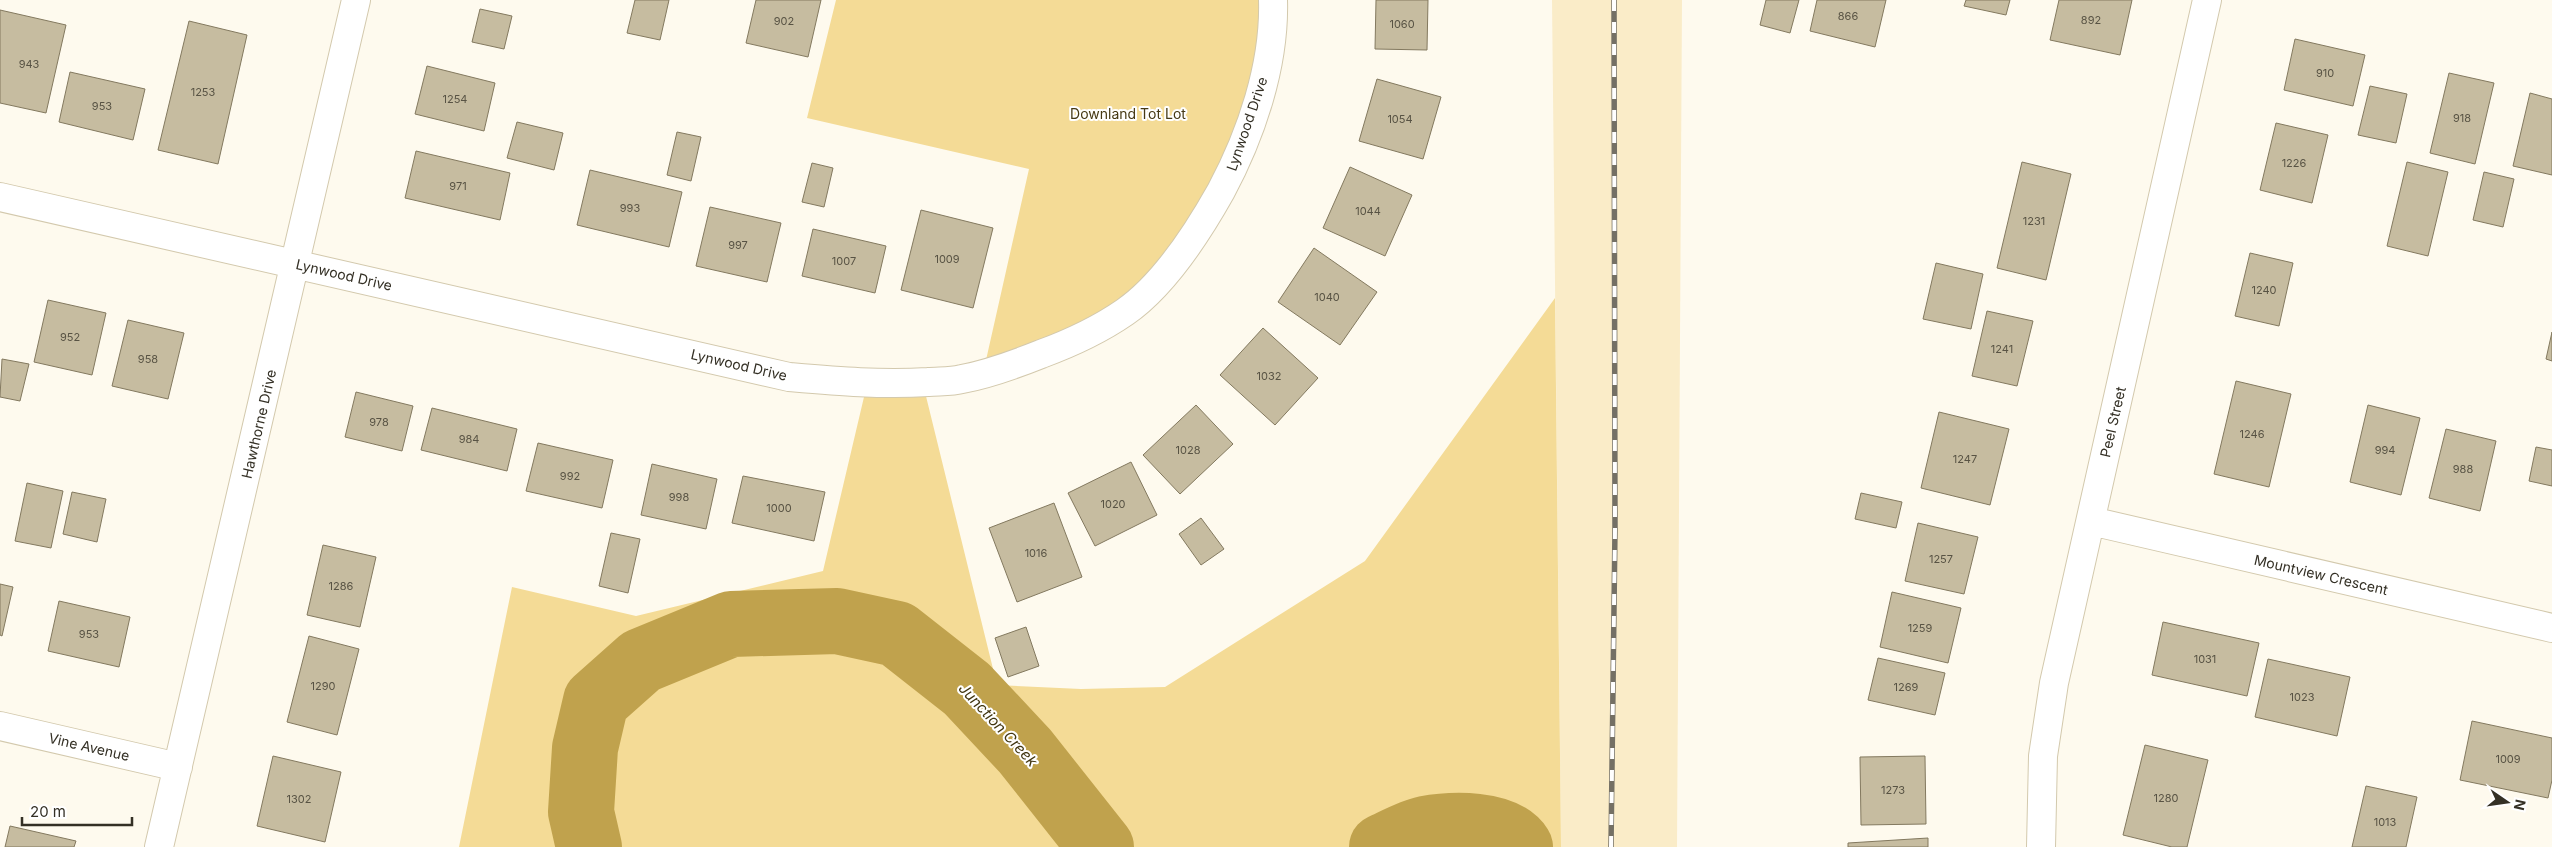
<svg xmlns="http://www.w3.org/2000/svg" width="2552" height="847" font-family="Inter,sans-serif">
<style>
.built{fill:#faecc8}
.green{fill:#f4db96}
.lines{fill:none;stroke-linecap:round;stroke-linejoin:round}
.river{stroke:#c0a24d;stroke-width:66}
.building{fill:#c6bca0;stroke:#83795f}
.minor-casing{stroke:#d3c9ad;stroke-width:30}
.minor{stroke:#fff;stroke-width:28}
.rail-casing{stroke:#747065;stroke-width:5.5}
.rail{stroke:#fff;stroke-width:4;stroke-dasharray:11;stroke-linecap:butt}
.labels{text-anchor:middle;stroke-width:4;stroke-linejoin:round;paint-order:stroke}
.number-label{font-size:11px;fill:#585344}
.park-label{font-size:14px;fill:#463914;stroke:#fff}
.street-label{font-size:14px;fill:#343025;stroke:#fff}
.water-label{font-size:15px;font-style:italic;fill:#423611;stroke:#fff}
</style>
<rect width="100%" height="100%" fill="#fefaee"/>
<path class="built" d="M1552,0h130l-5,847h-116z"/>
<path class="green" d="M836,0h433l-18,105 -55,120 -72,82 -140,62 45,-200 -222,-51z
M1555,298l6,549h-1102l53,-260 124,29 187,-45 45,-191h54l75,305 84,4 84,-2 200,-126z"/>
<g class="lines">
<path class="river" d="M589,847l-8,-35 4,-64 11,-47 45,-40 90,-37 106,-3 60,13 70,55 58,62 76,96
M1382,847c13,-6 29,-15 43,-18 27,-5 79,-7 95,18"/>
</g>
<path class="building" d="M635,0h34l-9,40 -33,-7z
M756,0h65l-13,57 -62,-14z
M1376,0h52l-1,50 -52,-1z
M1766,0h33l-9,33 -30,-8z
M1817,0h69l-11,47 -65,-16z
M1966,0h44l-4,15 -42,-9z
M2059,0h73l-12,55 -70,-15z
M480,9l32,7 -8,33 -32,-7z
M0,10l66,15 -20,88 -46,-10z
M189,21l58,14 -29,129 -60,-14z
M2295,39l70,16 -12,51 -69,-16z
M427,66l68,17 -11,48 -69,-17z
M70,72l75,17 -12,51 -74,-18z
M2449,73l45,10 -19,81 -45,-11z
M1377,79l64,18 -18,62 -64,-18z
M2370,86l37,8 -11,49 -38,-8z
M2530,93l22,6v76l-39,-9z
M517,122l46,11 -9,37 -47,-12z
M2276,123l52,12 -16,68 -52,-13z
M677,132l24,5 -10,44 -24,-6z
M416,151l94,22 -10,47 -95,-22z
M2022,162l49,12 -25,106 -49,-12z
M2407,162l41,10 -20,84 -41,-10z
M812,163l21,5 -9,39 -22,-5z
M1350,167l62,28 -27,61 -62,-28z
M590,170l92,22 -13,55 -92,-22z
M2484,172l30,7 -11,48 -30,-7z
M710,207l71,16 -14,59 -71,-16z
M921,210l72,18 -20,80 -72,-18z
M813,229l73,17 -11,47 -73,-17z
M1314,248l63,44 -37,53 -62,-43z
M2250,253l43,10 -14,63 -44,-10z
M1936,263l47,11 -12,55 -48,-10z
M48,300l58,13 -14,62 -58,-13z
M1987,311l46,10 -16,65 -45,-10z
M128,320l56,13 -16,66 -56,-13z
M1263,328l55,50 -43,47 -55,-50z
M2552,332v29l-6,-2z
M2,359l27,5 -9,37 -20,-4z
M2236,381l55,13 -22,93 -55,-13z
M356,392l57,14 -11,45 -57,-14z
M1196,405l37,39 -53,50 -37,-39z
M2368,405l52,13 -19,77 -51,-13z
M432,408l85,21 -10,42 -86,-21z
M1939,412l70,17 -19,76 -69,-17z
M2446,429l50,12 -16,70 -51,-13z
M538,443l75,17 -11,48 -76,-17z
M2536,447l16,3v36l-23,-5z
M1131,462l26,53 -62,31 -27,-53z
M652,464l65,15 -11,50 -65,-14z
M743,476l82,16 -11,49 -82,-18z
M27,483l36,8 -12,57 -36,-7z
M72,492l34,7 -9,43 -34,-8z
M1861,493l41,9 -6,26 -41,-9z
M1054,503l28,74 -65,25 -28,-74z
M1201,518l23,31 -23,16 -22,-31z
M1918,523l60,14 -14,57 -59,-13z
M611,533l29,6 -12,54 -29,-7z
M323,545l53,12 -16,70 -53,-12z
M0,584l13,3 -11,49 -2,-1z
M1892,592l69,16 -13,55 -68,-16z
M59,601l71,16 -11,50 -71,-16z
M2163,622l96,21 -12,53 -95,-21z
M1026,627l13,39 -31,11 -13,-39z
M309,636l50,13 -22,86 -50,-13z
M1878,658l67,15 -10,42 -67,-15z
M2268,659l82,18 -13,59 -82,-19z
M2472,721l80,17v42l-4,18 -88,-18z
M2145,745l63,15 -21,87h-15l-49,-12z
M273,756l68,16 -16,70 -68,-16z
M1925,756l1,68 -65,1 -1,-68z
M2366,786l51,11 -11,50h-54z
M10,826l66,15 -2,6h-69z
M1928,838v9h-80v-4z"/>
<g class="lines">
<g class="minor-casing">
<path id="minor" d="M0,197l789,180c47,4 92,8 139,5 11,-1 23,0 34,-3 27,-5 54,-15 79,-25 30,-11 58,-24 84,-42 39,-27 73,-80 96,-121 30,-56 54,-126 52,-191
M2091,521l461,107
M0,726l178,41
M159,847l197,-847
M2041,847l2,-91 11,-73 153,-683"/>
</g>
<use href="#minor" class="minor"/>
<g class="rail-casing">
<path id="rail" d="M1611,847l4,-318 -1,-529"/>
</g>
<use href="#rail" class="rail"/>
</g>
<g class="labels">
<g class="number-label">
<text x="1848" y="20">866</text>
<text x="2091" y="24">892</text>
<text x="784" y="25">902</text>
<text x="1402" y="28">1060</text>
<text x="29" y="68">943</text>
<text x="2325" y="77">910</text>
<text x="203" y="96">1253</text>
<text x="455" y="103">1254</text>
<text x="102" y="110">953</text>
<text x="2462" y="122">918</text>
<text x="1400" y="123">1054</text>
<text x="2294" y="167">1226</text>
<text x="458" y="190">971</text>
<text x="630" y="212">993</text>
<text x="1368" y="215">1044</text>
<text x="2034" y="225">1231</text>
<text x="738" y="249">997</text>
<text x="947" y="263">1009</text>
<text x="844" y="265">1007</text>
<text x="2264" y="294">1240</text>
<text x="1327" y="301">1040</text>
<text x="70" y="341">952</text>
<text x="2002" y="353">1241</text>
<text x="148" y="363">958</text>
<text x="1269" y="380">1032</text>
<text x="379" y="426">978</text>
<text x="2252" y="438">1246</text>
<text x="469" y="443">984</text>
<text x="1188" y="454">1028</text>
<text x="2385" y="454">994</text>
<text x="1965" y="463">1247</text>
<text x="2463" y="473">988</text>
<text x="570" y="480">992</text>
<text x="679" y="501">998</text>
<text x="1113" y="508">1020</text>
<text x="779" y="512">1000</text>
<text x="1036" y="557">1016</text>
<text x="1941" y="563">1257</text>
<text x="341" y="590">1286</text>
<text x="1920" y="632">1259</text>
<text x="89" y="638">953</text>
<text x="2205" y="663">1031</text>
<text x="323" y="690">1290</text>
<text x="1906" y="691">1269</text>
<text x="2302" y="701">1023</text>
<text x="2508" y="763">1009</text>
<text x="1893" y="794">1273</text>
<text x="2166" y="802">1280</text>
<text x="299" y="803">1302</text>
<text x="2385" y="826">1013</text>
</g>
<g class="park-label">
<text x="1128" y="119">Downland Tot Lot</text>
</g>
<g class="street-label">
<text transform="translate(1247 124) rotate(-71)" y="5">Lynwood Drive</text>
<text transform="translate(344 275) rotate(13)" y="5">Lynwood Drive</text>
<text transform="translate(739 365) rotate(13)" y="5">Lynwood Drive</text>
<text transform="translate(2113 422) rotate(-77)" y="5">Peel Street</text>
<text transform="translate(259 424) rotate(-77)" y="5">Hawthorne Drive</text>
<text transform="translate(2321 575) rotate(13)" y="5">Mountview Crescent</text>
<text transform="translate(89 747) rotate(13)" y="5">Vine Avenue</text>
</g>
<g class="water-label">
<text transform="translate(998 725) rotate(47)" y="5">Junction Creek</text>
</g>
</g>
<g transform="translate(2507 802) rotate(103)" stroke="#ffffff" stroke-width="4" paint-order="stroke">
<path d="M0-4L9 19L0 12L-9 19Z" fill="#343025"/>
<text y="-8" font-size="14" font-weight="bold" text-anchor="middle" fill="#343025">N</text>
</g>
<path d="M22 817v8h110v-8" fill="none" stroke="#343025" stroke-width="2.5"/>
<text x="30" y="817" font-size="15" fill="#343025" stroke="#ffffff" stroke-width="4" paint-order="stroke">20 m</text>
</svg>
